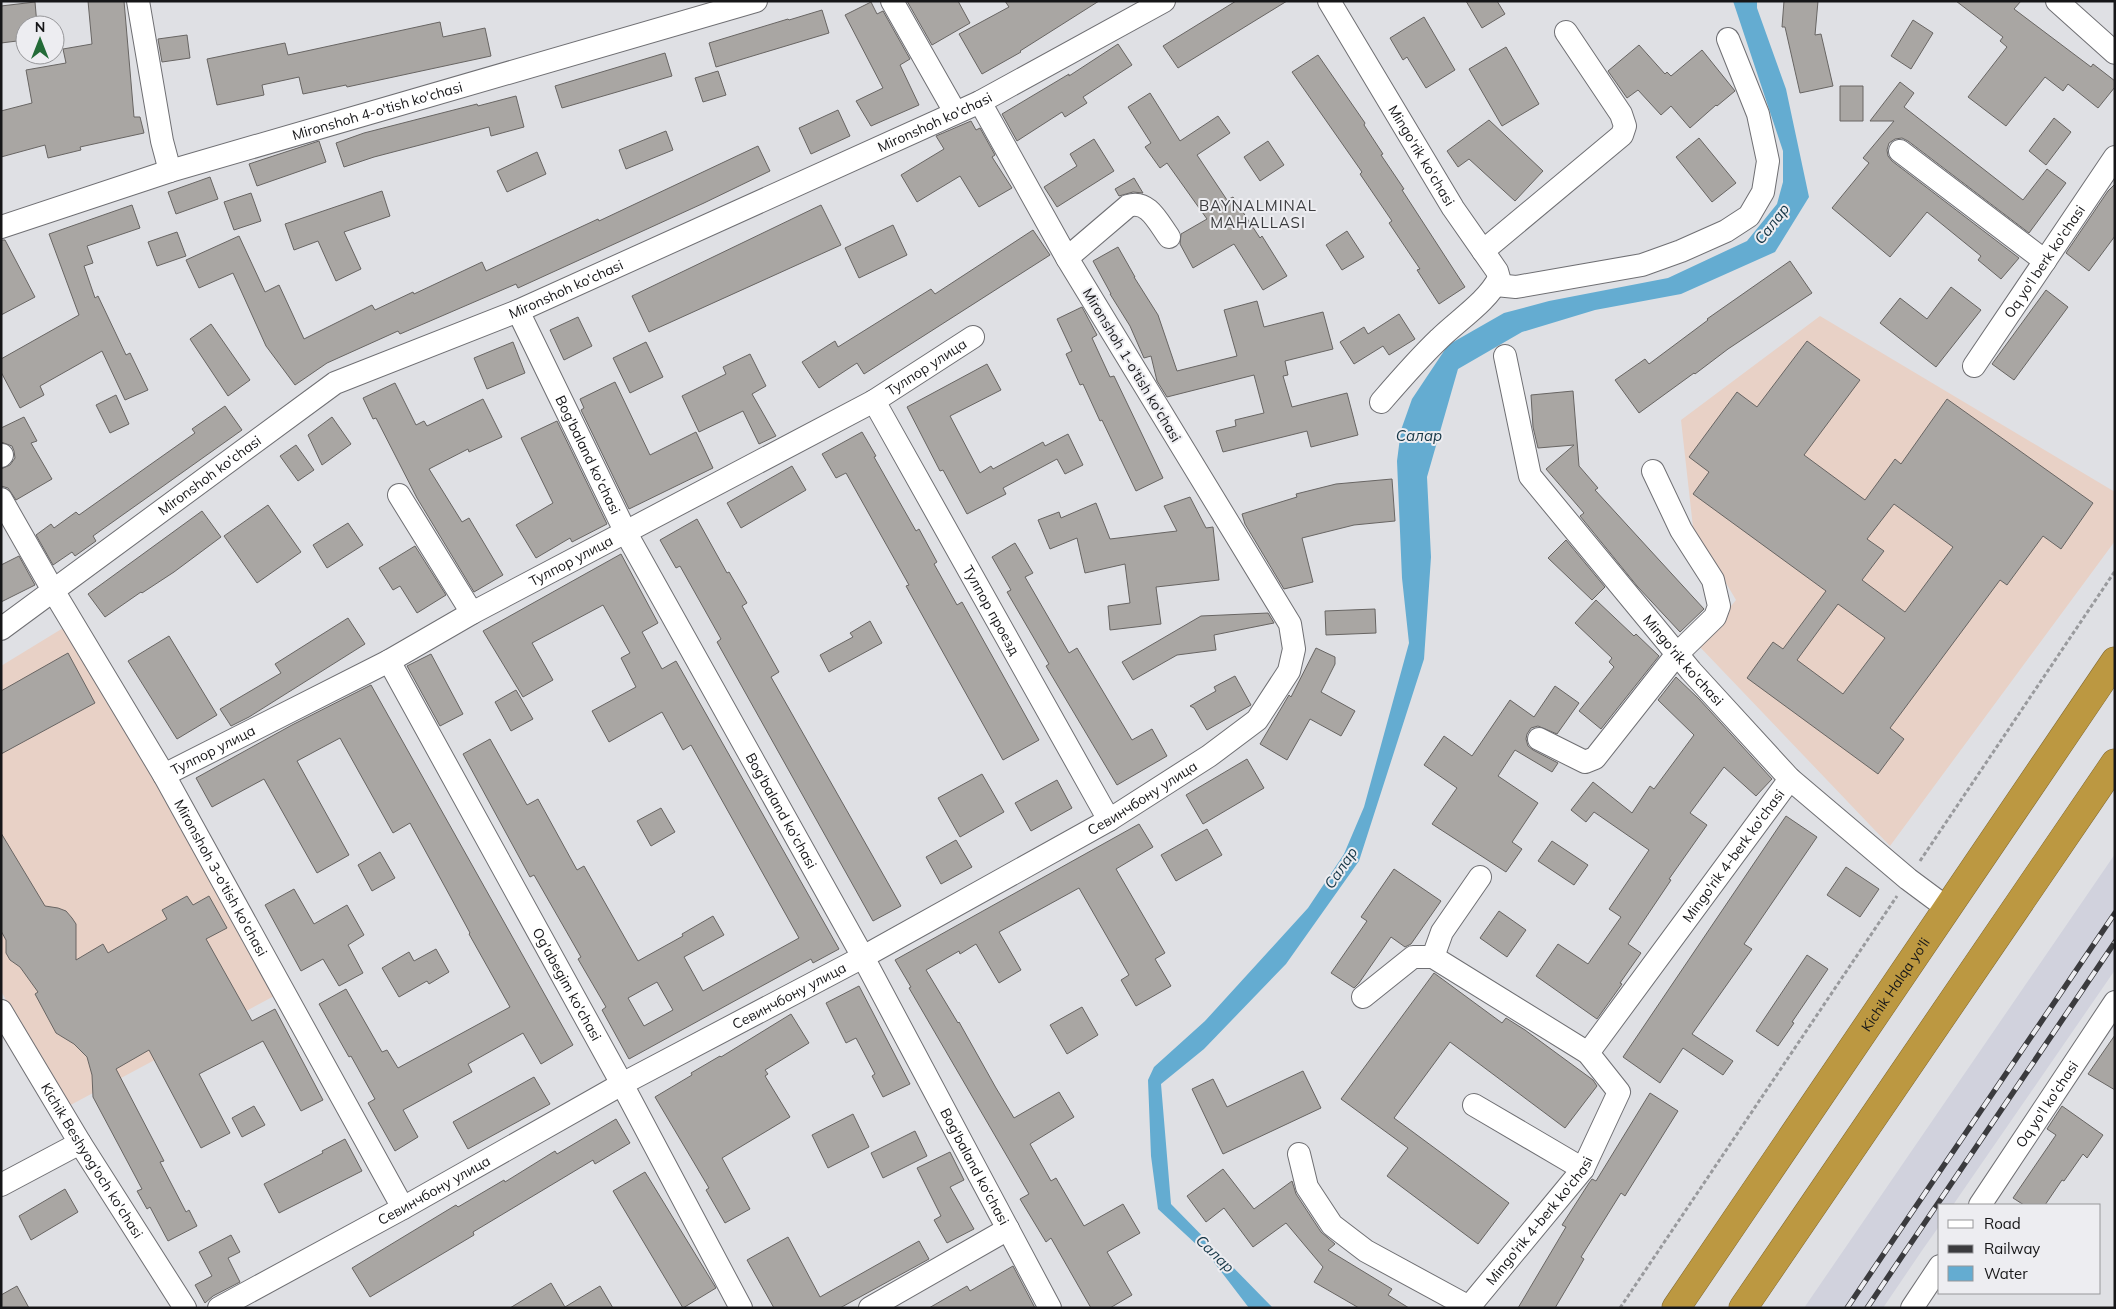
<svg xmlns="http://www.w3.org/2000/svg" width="2116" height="1309" font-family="Mulish,sans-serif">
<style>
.built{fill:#d1d2dd}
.education{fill:#e8d1c6}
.water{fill:#64acd1}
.building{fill:#a9a6a3;stroke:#686563;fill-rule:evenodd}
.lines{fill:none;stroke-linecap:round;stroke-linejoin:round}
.minor-casing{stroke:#6f6f73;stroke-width:24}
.highway-casing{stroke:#826a33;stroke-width:29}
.path{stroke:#999a9d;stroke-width:3;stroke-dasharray:4 2.5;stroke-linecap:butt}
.minor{stroke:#fff;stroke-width:22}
.highway{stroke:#bc9841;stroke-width:28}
.rail-casing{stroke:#3b3b3e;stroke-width:5.5}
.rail{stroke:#ededf1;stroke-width:4;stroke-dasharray:11;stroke-linecap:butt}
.labels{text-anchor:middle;stroke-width:4;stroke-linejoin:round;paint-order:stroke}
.street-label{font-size:14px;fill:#161618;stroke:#ededf1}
.neighbourhood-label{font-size:15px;letter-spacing:1px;fill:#3b3b3e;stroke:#ededf1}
.water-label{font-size:15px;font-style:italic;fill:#153646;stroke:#ededf1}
</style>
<rect width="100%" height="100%" fill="#dfe0e4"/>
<path class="built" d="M2115,854v116l-162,235h-13v20l-17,24 -40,59h-79z"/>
<path class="education" d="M1820,316l295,176v49l-225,305 -191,-200 37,-46 -43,-73 -12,-107z
M68,625l208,370 -211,113 -64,-117v-325z"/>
<path class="water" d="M1733,1h24v7l29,81 23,108 -34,55 -94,42 -86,16 -73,22 -64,37 -31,108 4,80 -7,102 -65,202 -73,103 -82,85 -43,35 10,120 102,104h-24l-39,-51 -52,-48 -7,-53 -3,-76 6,-13 51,-46 103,-113 36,-54 20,-47 45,-164 -7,-65 -5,-117 4,-31 11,-31 36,-54 56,-32 45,-12 119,-23 79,-37 30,-37 6,-22v-31z"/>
<path class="building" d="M88,1h36l10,116h6l4,16 -64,14 1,3 -33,8 -3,-13 -44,12v-46l31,-8 -6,-33 40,-7 -3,-14 29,-5z
M907,1h51l12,22 -38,22z
M1005,1h94l-79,50 1,1 -39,22 -23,-40 50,-27z
M1236,1h51l-109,67 -15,-22z
M1466,1h31l8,13 -23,14z
M1784,1h34l-3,34 6,-1 12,52 -33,7 -15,-66h-3z
M1956,1h65l-7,8 77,58 2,-3 22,17v6l-17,21 -30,-24 -5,7 -18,-14 -39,49 -38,-29 39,-50 -7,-6 3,-4z
M35,2l2,23h-12v15l-24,3v-37z
M871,2l6,12 6,-3 27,48 -10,6 19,40 -48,21 -15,-25 27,-13 -38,-73z
M822,10l7,23 -113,34 -7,-24 79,-24 1,1z
M1424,17l31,53 -29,18 -19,-31 -4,3 -13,-22z
M1913,20l20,13 -22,36 -20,-13z
M440,22l3,15 42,-9 6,28 -144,31 -1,-2 -43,9 -4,-17 -37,8 2,10 -47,10 -10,-46 78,-16 3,12z
M187,35l3,23 -28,4 -4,-23z
M1118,44l14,21 -49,32 4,6 -22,14 -3,-5 -45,29 -15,-27 67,-40v2z
M1639,45l26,29 2,-2 4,4 31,-26 33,41 -18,15 -1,-1 -26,23 -19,-22 -10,9 -23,-25 -11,8 -19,-27z
M1506,47l33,57 -37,22 -33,-57z
M665,53l7,23 -110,32 -7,-22z
M1318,55l47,68 -1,2 19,29 -2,1 23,34 -2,1 63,97 -26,17 -22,-34 3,-1 -31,-46 3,-2 -32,-47 2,-2 -70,-100z
M718,71l8,24 -23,7 -8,-24z
M1900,82l14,11 -10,14 119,93 24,-31 19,14 -37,50 -121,-92 -6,-3 -7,1 -6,4 -2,7 1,6 4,5 127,97 -18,21 -23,-19 3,-4 -54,-44 -37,45 -58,-49 37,-45 -6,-5 31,-37h-24z
M1840,86h23v35h-23z
M1150,93l30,48 38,-25 12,17 -33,22 30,45 6,-3 27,41 2,-2 25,40 -24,14 -29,-46 -41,24 -13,-24 1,-10 26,-15 -40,-56 -7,5 -15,-21 6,-4 -23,-36z
M516,96l8,31 -33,9 -2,-9 -115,30 -30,10 -8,-24 28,-10 113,-29 1,2z
M838,110l12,26 -39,18 -12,-26z
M2054,118l17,14 -25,33 -17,-14z
M1489,120l54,51 -28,30 -46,-42 -11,8 -11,-16z
M971,121l5,9 4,-2 15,27 -3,2 20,31 -33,19 -19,-31 -43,26 -16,-27 43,-26 -8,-13z
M666,131l7,19 -47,19 -7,-19z
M1699,138l37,45 -24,19 -36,-45z
M1094,139l20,32 -57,36 -13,-20 33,-21 -7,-12z
M319,141l7,21 -69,24 -8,-22z
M1268,141l16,24 -24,16 -16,-24z
M758,146l12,25 -66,32 -186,85 -2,-4 -116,50 -2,-3 -71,32 -32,22 -29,-39 -33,-73 -34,15 -13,-28 53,-24 26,56 14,-7 25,54 68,-34 3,5 38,-18 1,2 68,-32 4,9 112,-52 1,2z
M537,152l9,22 -39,18 -10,-21z
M210,177l8,22 -42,15 -8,-22z
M1134,178l9,15 -10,-1 -14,4 -4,-7z
M2115,184v52l-26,35 -23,-18 42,-62z
M382,191l8,25 -46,16 17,37 -25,12 -18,-40 -24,9 -9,-26z
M251,193l10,28 -27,9 -10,-28z
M132,205l8,23 -53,18 6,17 -9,3 11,32 3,-2 28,59 4,-2 18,37 -23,10 -23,-49 -62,35 4,9 -24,13 -19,-36v-13l78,-44 -30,-81z
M821,205l20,40 -192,87 -17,-36z
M893,225l14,30 -48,23 -14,-30z
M1033,230l17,25 -186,119 -7,-11 -38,25 -17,-26 33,-21 3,6 93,-58 4,5z
M1347,231l17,26 -22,13 -16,-25z
M177,232l9,24 -29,10 -9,-24z
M1,240h4l30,57 -34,18z
M1118,247l17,30h-1l24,38 19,56 60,-15 -13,-46 33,-9 7,26 59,-15 10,37 -48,12 3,14 -5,1 9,31 55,-14 11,42 -47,12 -4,-16 -84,21 -7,-21 20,-5 -1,-6 29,-7 -10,-38 -87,22 -10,-16 -6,-25 -7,2 -14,-32 -20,-32h1l-18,-33z
M1790,261l22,32 -84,56 -33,25 -1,-1 -55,40 -24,-33 30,-21 4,5 59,-44 -1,-1z
M1951,287l30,23 -45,57 -56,-44 20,-25 27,21z
M2046,290l22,17 -54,73 -22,-16z
M1082,307l15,28 -5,3 18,39 4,-1 49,102 -27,13 -34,-71 -2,1 -17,-37 -3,1 -14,-31 6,-3 -15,-32z
M1399,314l16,25 -26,16 -6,-9 -29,18 -14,-22 24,-15 4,7z
M578,317l14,29 -28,14 -14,-30z
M211,324l39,56 -22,16 -38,-57z
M1807,341l53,39 -56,75 61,45 30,-41 6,5 46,-65 146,104 -32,46 -18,-13 -36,49 -7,-5 -110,148 14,11 -26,35 -131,-96 26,-36 10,7 43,-58 -133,-97 16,-22 -20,-15 48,-65 20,15zM1894,504l59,43 -48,65 -43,-32 22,-29 -17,-12zM1838,604l47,34 -42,56 -46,-34z
M513,342l12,31 -38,16 -13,-31z
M646,342l17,35 -33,16 -17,-35z
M750,354l16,32 -14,8 24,42 -17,8 -16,-33 -44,21 -17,-36 44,-22 -3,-7z
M987,364l14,26 -51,26 30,57 11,-7 2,3 50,-27 2,4 23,-12 15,31 -18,9 -8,-15 -54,29 3,6 -39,20 -24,-44 -3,1 -33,-64z
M615,382l35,73 46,-23 17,36 -84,41 -48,-99 3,-2 -4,-9z
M395,383l21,42 8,-4 3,5 56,-27 19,38 -33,15 -1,-3 -39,20 33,53 7,-4 34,57 -29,17 -57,-94 -41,-80 -3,1 -10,-21z
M1573,391l6,75 19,22 -3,2 109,119 -24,23 -43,-46 -57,-70 4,-3 -38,-44 28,-24 -36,3 -5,-21 -2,-32z
M116,395l13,29 -19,9 -14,-28z
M225,406l17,24 -149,106 3,5 -21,15 -3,-4 -19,13 -17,-30 15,-11 3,4 22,-16 3,3 116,-82 -3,-4z
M24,417l13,24 -6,2 21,36 -36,21 -8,-12 -7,-2v-17l9,-4 5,-7 -1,-7 -2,-5 -11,-4v-14z
M332,417l19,27 -29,21 -14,-30z
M557,421l50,103 -35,18 -2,-4 -34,20 -20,-33 37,-22 -32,-65z
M862,432l14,24 -2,1 42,74 3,-2 18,33 -3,2 23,41 5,-3 77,138 -36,20 -97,-174 3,-1 -63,-112 -10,5 -14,-24z
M296,445l18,25 -16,11 -18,-25z
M792,466l14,24 -65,38 -14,-25z
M1392,479l3,42 -41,4 -52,13 11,44 -29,7 -39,-65 -3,-10 55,-17 -1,-3 40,-10z
M1190,497l16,31 7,-1 6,53 -63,7 5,37 -51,6 -2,-24 22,-3 -5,-39 -40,9 -8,-35 -27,11 -12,-29 21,-8 2,6 35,-15 14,36 67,-8 -13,-25z
M268,505l33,47 -44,31 -33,-47z
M202,511l19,26 -47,35 -32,21 -1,-1 -36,25 -17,-23z
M697,519l30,54 2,-1 18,31 -5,3 37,66 -8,5 130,229 -28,15 -156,-279 4,-3 -41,-73 -4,2 -16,-28z
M348,523l15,22 -36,23 -14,-23z
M1566,540l39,47 -13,13 -44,-42z
M1015,543l18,30 -8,4 44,76 8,-5 55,92 20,-11 15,27 -50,29 -71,-119 3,-2 -42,-72 4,-2 -19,-33z
M415,546l31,49 -29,18 -17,-27 -7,4 -14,-22z
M621,554l37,69 -16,9 20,37 14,-8 163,288 -26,14 -2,-4 -182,100 -27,-49 4,-3 -28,-48 3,-2 -47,-82 -4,2 -67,-123 27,-15 37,66 11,-6 39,71 7,-4 54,95 45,-25 -1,-2 31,-18 11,19 -40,22 19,34 96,-53 -108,-193 -8,5 -21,-38 -53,30 -17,-31 44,-24 -15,-29 9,-5 -27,-48 -71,38 21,37 -30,17 -40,-66zM657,982l16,28 -29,16 -16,-28z
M19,556l16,29 -34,17v-37z
M1596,600l38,36 2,-2 23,22 -58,73 -22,-18 35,-44 -5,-5 3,-4 -37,-35z
M1375,609l1,24 -50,2 -1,-24z
M1268,613l6,10 -60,12 2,15 -39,5 -44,25 -11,-18 79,-46z
M348,618l17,26 -116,73 -18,9 -11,-17 61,-36 -6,-9z
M870,621l12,22 -53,29 -9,-17 33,-18 -3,-4z
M169,636l48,79 -40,24 -49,-78z
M1316,648l19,9v7l-14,28 34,19 -14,25 -31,-17 -23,41 -27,-16 29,-49 2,2z
M68,653l27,50 -94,51v-63z
M431,654l32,60 -23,12 -33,-60z
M1235,676l16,29 -44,25 -13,-22 -4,-2 26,-15 -2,-4z
M1676,677l23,22 73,80 -16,17 -32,-29 -34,46 17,12 -38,54 2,1 -43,64 13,9 -21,30 2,1 -25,35 -61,-43 22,-32 30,20 33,-47 -12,-8 40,-59 -55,-38 -8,10 -15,-12 22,-28 39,31 18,-27 4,3 40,-54 -36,-35z
M371,685l202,360 -32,19 -18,-31 -55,31 4,8 -69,38 15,27 -23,14 -27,-48 7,-4 -24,-43 -2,1 -30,-53 27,-15 36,63 5,-2 11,18 112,-61 -41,-73 1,-1 -20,-37 -40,-73 -17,10 -53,-95 -43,23 52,94 -32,18 -53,-94 -52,28 -16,-29 96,-53z
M1555,686l24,17 -22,31 -19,-8 -7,2 -4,6 -1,5 2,7 5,4 25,13 -6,9 -37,-22 -17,26 40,27 -26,39 10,7 -16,23 -74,-48 25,-36 -33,-23 20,-29 28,20 38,-56 24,17z
M516,690l17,29 -22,12 -16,-29z
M1247,759l17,29 -61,36 -17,-29z
M982,774l22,38 -44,25 -22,-39z
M1057,780l15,28 -41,23 -16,-28z
M661,808l14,24 -24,14 -14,-25z
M1786,816l31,21 -73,107 8,5 -60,85 41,27 -10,14 -40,-27 -23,35 -37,-26z
M1139,824l14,23 -37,22 49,84 -10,6 16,27 -35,20 -15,-26 8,-5 -50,-87 -80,44 22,38 -22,13 -23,-39 -16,10 -1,-3 -33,19 32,53 1,-1 37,66 18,30 45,-26 15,25 -44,27 21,37 5,-3 28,48 39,-22 17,29 -33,19 25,43 -22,13h-19l-40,-70 -5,4 -26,-43 9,-5 -120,-206 2,-1 -16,-27z
M1207,829l15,26 -46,26 -15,-26z
M1,833l44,73 13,2 8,3 6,7 4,6v36l27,-16 5,9 59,-34 -5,-9 25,-14 6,9 16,-9 18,32 -21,11 46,82 23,-12 48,91 -22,11 -38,-70 -64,33 31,59 -29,15 -52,-98 -33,19 48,92 -4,1 26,50 3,-2 8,16 -29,15 -18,-34 -3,2 -10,-18 5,-2 -49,-92 -1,-22 -5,-18 -13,-13 -18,-11 -21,-39 3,-2 -18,-25 -10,-7 -4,-7v-13l-5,-9z
M956,840l16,27 -31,17 -15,-27z
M1552,841l36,24 -14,20 -36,-24z
M380,852l15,26 -23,13 -14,-26z
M1846,867l33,22 -19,28 -33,-22z
M1394,869l47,32 -30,43 -6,3 -14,-10 -32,46 -5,5 -23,-15 36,-52 -6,-4z
M294,889l20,35 33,-19 17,30 -16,10 15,28 -24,13 -16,-27 -22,12 -36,-66z
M1499,911l27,19 -19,27 -27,-19z
M436,949l13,23 -20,12 -2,-3 -28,16 -17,-29 27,-16 5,9z
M1807,955l21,14 -36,53 2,1 -16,23 -22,-15z
M1434,973l68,50 4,-5 19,12 68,50 4,6 -32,42 -115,-86 -56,76 115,85 -31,41 -91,-68 21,-28 -67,-49z
M859,986l51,98 -27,13 -11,-21 3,-2 -19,-36 -10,5 -20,-40z
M1082,1007l16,28 -31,19 -17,-29z
M791,1014l18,29 -44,27 3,4 -3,2 25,41 -68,41 28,51 -25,14 -19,-33 3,-2 -54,-91 37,-22 -1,-2 29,-17 1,1z
M2115,1035v55l-27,-16z
M1303,1071l18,37 -98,46 -31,-65 21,-10 14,28z
M534,1077l16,27 -82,45 -15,-27z
M1650,1093l28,18 -53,85 -4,-3 -40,64 3,2 -29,49h-37l48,-81 -4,-2 27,-42 3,-4 4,2z
M254,1106l11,19 -23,12 -10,-19z
M2062,1106l41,29 -16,23 -4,-4 -19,27 -2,-1 -17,25h-21l-11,-7 43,-63 -9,-6z
M853,1114l16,33 -41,21 -16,-33z
M616,1119l14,24 -35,21 -2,-4 -120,72 1,3 -104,62 -18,-29 104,-63 2,2 46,-27 1,2 50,-31 2,3z
M915,1131l12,25 -44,22 -12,-25z
M345,1139l17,32 -83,42 -15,-29 59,-31 -1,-2z
M950,1152l14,28 -14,7 24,42 -27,14 -13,-23 7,-4 -24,-48z
M1223,1169l31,40 38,-28 4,13 25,38 14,12 -7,6 64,39 -4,6 21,13h-50l-45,-26 9,-15 -37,-44 -33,24 -29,-39 -18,14 -19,-26z
M645,1172l71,116 -33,20 -70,-117z
M65,1189l13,23 -47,28 -12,-24z
M231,1235l9,17 -12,6 12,24 -27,14 -8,7 -10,-18 17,-9 -13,-24z
M788,1237l32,60 99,-56 10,18 -89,49h-66l-27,-48z
M1013,1266l22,42h-106l38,-22 3,5z
M551,1283l14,24 35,-21 13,22h-103z
M17,1286l12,22h-28v-13z"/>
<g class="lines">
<g class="minor-casing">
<g id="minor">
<path d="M138,1l24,140 8,30"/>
<path d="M892,1l63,111"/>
<path id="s1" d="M1329,1l124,207 44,63 2,7c-11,23 -42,43 -60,61 -21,20 -39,41 -58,63"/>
<path d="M2057,1l58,52"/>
<path d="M1900,151l145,110"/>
<path id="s2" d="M1,227l169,-56 586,-170"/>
<path d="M1483,251l139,-116 3,-9 -4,-12 -55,-82"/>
<path d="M1067,258l61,-52c20,-7 30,16 41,31"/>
<path d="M1496,285l20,2 126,-22 39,-14 45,-20 23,-15 14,-24 5,-31 -10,-47 -30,-75"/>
<path id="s3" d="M518,311l108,222 237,424 187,351"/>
<path id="s4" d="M1505,356l25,120 161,195 99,108 118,100 39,29"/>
<path id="s5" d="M1974,366l141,-209"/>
<path id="s6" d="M874,401l235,419"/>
<path d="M1,456l1,-1"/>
<path d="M399,495l73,118"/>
<path id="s7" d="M1,499l53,93 110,183 239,433"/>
<path id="s8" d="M1,629l334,-246 183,-72 462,-209 184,-101"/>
<path id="s9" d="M389,661l233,423 119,224"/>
<path d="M1539,739l46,23 10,-4 82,-104 38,-37 4,-11 -6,-26 -32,-50 -28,-59"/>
<path id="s10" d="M164,775l225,-114 83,-48 402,-212 99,-64"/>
<path d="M1433,957l9,-25 38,-55"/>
<path id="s11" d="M1,1011l79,132 105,165"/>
<path id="s12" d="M1588,1053l202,-274"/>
<path d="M1474,1105l109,64"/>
<path id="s13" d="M1299,1154l8,33 25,38 34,26 103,56 114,-138 36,-77 -31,-39 -155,-96h-20l-50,40"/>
<path d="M1,1185l79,-42"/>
<path id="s14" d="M1980,1205l135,-203"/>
<path id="s15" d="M219,1308l184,-100 219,-124 241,-127 246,-137 100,-64 48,-36 32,-49 5,-22 -4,-25 -223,-366 -87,-156"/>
<path d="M870,1308l138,-79"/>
<path d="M1912,1308l28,-42"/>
</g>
</g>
<g class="highway-casing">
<g id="highway">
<path id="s16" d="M1676,1308l439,-647"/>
<path d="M1743,1308l372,-545"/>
</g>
</g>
<path class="path" d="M1920,861l195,-290
M1620,1308l277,-412"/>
<use href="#minor" class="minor"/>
<use href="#highway" class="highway"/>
<g class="rail-casing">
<path id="rail" d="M1847,1308l268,-395
M1867,1308l248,-366"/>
</g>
<use href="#rail" class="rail"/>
</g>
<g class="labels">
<g class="street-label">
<text dy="5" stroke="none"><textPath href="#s2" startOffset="394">Mironshoh 4-o'tish ko'chasi</textPath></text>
<text dy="5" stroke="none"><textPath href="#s8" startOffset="1069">Mironshoh ko'chasi</textPath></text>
<text dy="5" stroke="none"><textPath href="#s1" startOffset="180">Mingo'rik ko'chasi</textPath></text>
<text dy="5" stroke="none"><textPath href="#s5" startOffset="126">Oq yo'l berk ko'chasi</textPath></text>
<text dy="5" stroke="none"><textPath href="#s8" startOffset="664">Mironshoh ko'chasi</textPath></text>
<text transform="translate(1132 365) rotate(59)" y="5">Mironshoh 1-o'tish ko'chasi</text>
<text dy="5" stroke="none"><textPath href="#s10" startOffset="865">Тулпор улица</textPath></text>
<text dy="5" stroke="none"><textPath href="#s3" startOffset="160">Bog'baland ko'chasi</textPath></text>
<text dy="5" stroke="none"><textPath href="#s8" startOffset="259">Mironshoh ko'chasi</textPath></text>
<text dy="5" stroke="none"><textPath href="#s10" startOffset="460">Тулпор улица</textPath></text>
<text dy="5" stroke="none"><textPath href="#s6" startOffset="240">Тулпор проезд</textPath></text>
<text dy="5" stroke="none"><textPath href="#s4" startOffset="362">Mingo'rik ko'chasi</textPath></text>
<text dy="5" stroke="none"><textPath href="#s10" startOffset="55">Тулпор улица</textPath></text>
<text dy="5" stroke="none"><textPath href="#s15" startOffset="1055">Севинчбону улица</textPath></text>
<text dy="5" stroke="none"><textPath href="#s3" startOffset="565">Bog'baland ko'chasi</textPath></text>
<text dy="5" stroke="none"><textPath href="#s12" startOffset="245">Mingo'rik 4-berk ko'chasi</textPath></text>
<text dy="5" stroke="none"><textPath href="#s7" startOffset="438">Mironshoh 3-o'tish ko'chasi</textPath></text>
<text dy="5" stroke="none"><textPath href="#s9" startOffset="369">Og'abegim ko'chasi</textPath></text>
<text dy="5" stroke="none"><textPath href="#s16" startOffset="391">Kichik Halqa yo'li</textPath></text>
<text dy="5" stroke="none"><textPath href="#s15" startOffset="650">Севинчбону улица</textPath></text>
<text dy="5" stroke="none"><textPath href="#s14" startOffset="121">Oq yo'l ko'chasi</textPath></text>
<text dy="5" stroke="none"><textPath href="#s11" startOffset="175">Kichik Beshyog'och ko'chasi</textPath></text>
<text dy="5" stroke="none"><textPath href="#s3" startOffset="970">Bog'baland ko'chasi</textPath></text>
<text dy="5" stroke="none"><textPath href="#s15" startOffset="245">Севинчбону улица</textPath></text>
<text dy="5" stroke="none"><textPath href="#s13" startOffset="351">Mingo'rik 4-berk ko'chasi</textPath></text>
</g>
<g class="neighbourhood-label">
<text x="1258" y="211">BAYNALMINAL<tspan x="1258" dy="17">MAHALLASI</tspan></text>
</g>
<g class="water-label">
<text transform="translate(1772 224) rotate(-52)" y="5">Салар</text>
<text x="1419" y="441">Салар</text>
<text transform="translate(1341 868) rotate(-56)" y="5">Салар</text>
<text transform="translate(1215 1254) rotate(44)" y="5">Салар</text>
</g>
</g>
<rect width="2116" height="1309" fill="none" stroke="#161618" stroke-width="5"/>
<rect x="1938" y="1204" width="162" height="90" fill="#ededf1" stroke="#97979a"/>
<rect x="1948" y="1220" width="25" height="8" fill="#ffffff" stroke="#97979a"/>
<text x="1984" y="1229" font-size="15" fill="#161618">Road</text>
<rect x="1948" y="1245" width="25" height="8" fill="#3b3b3e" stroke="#97979a"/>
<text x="1984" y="1254" font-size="15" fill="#161618">Railway</text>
<rect x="1948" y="1266" width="25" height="15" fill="#64acd1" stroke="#97979a"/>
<text x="1984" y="1279" font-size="15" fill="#161618">Water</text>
<g transform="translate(40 40)"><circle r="24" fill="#ededf1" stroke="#97979a"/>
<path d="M0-4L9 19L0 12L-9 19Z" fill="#236b38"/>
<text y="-8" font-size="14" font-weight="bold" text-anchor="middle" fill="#161618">N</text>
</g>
</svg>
